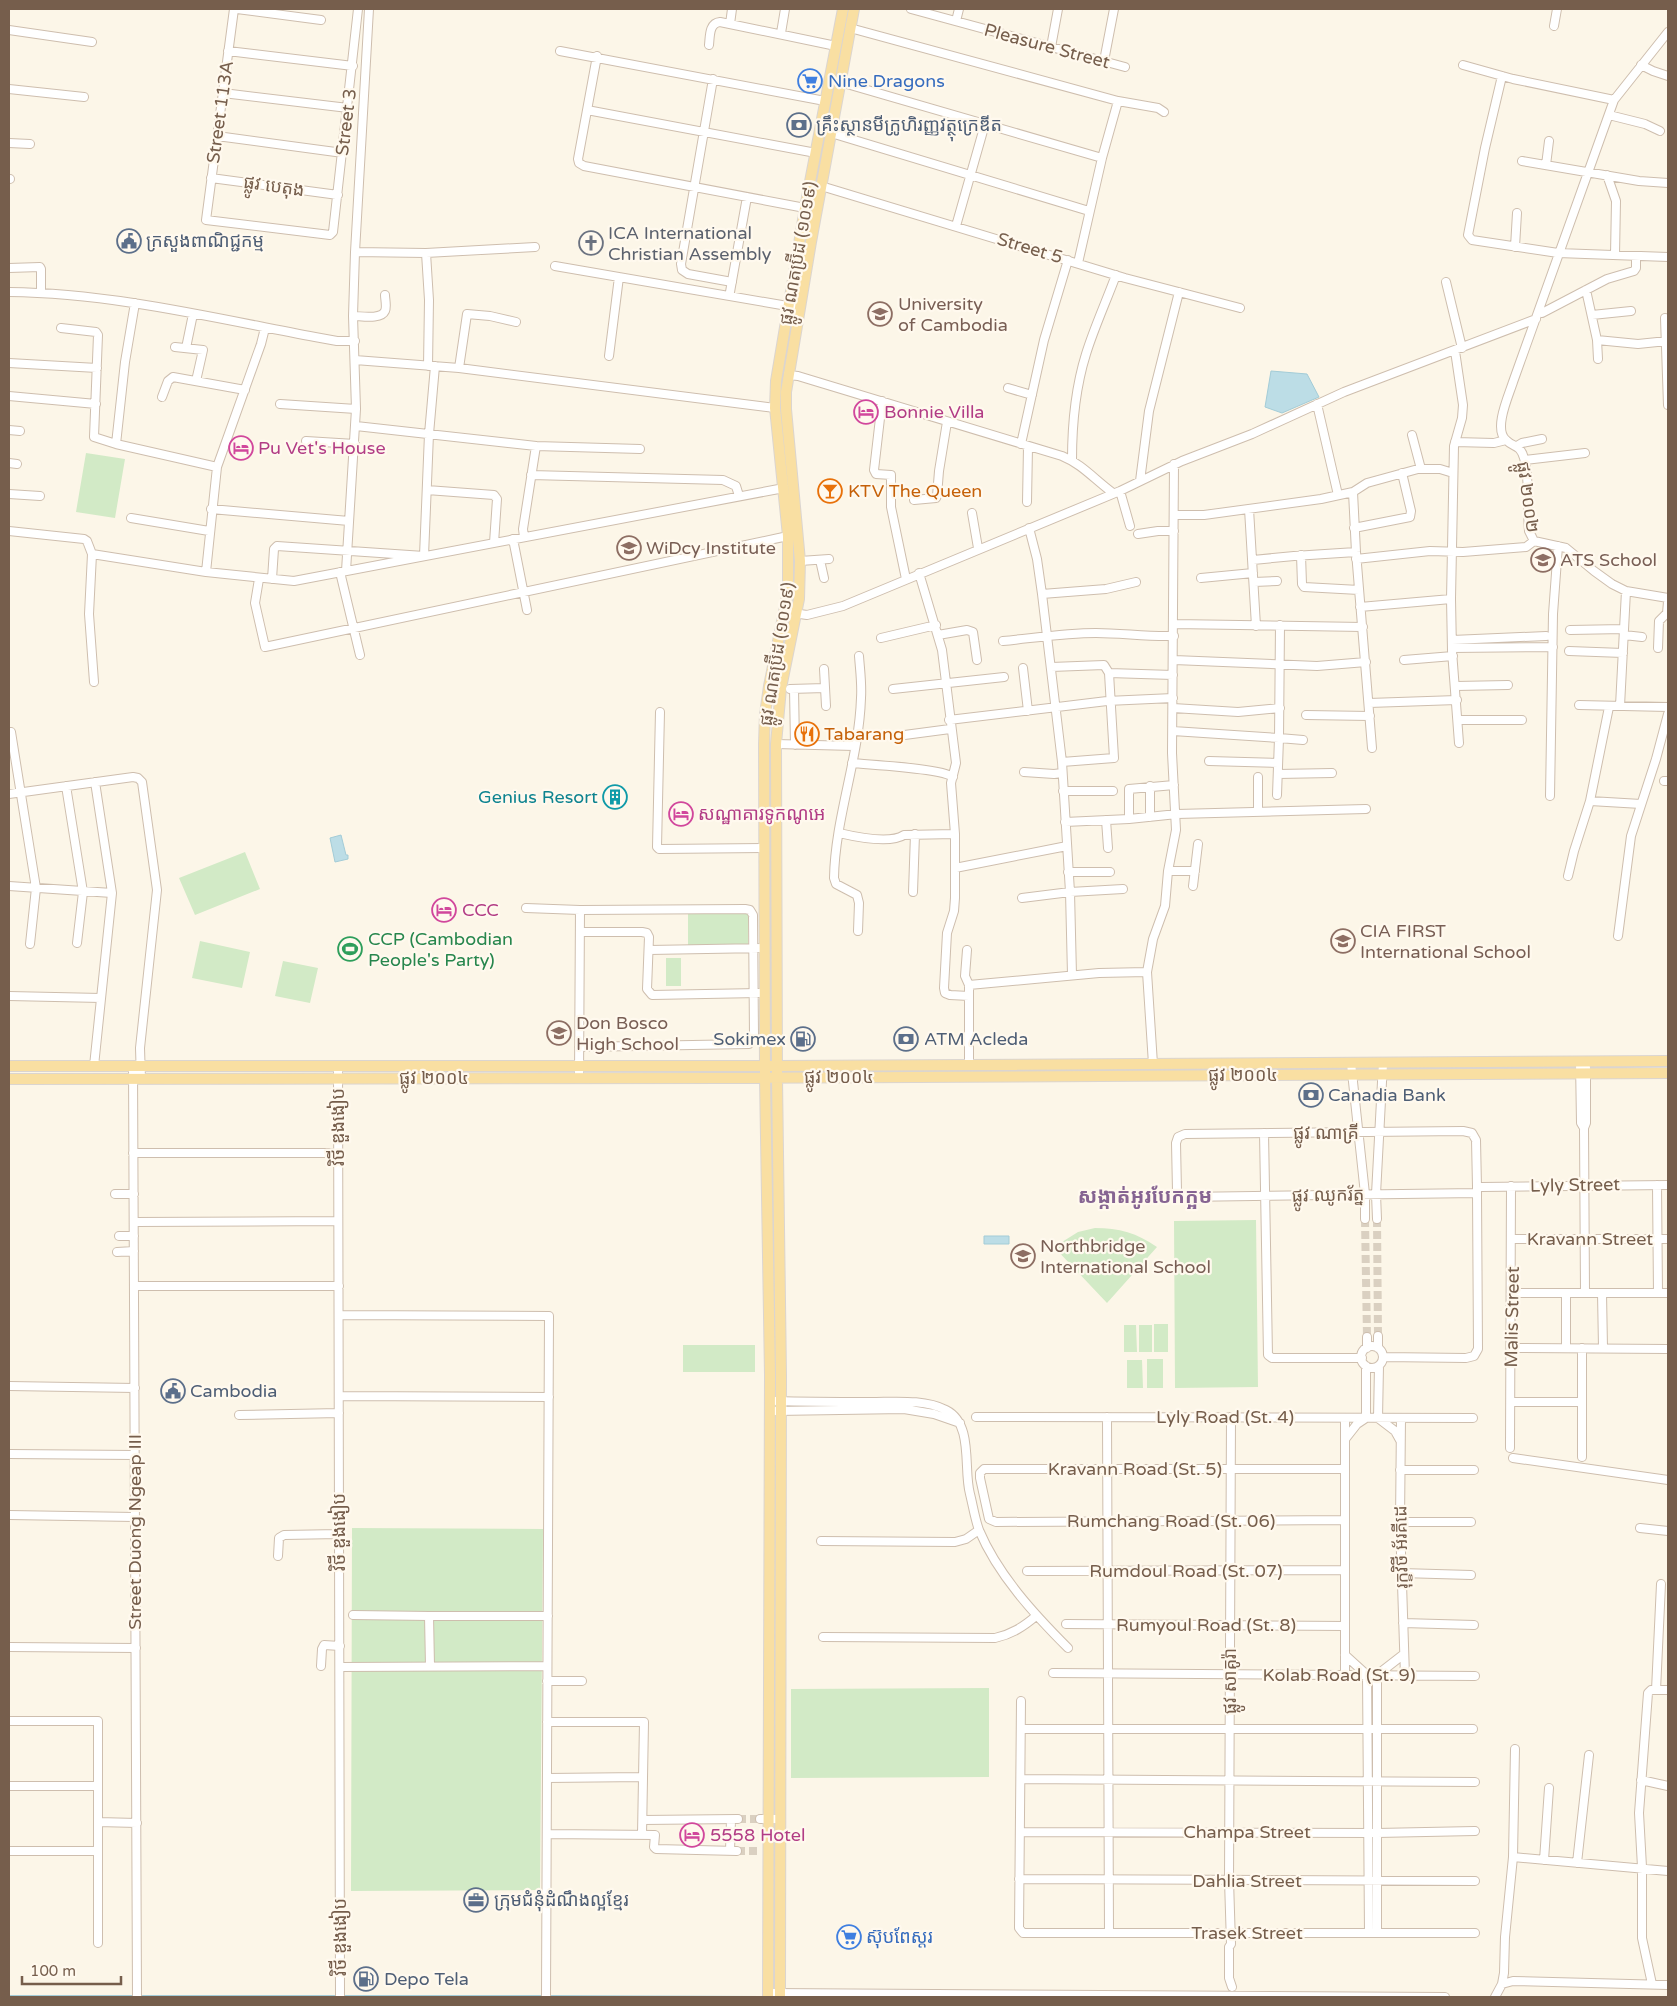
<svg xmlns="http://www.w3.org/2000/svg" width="1677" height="2006" font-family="'Varela Round','Noto Sans Khmer',sans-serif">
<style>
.green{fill:#d2eac6}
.water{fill:#bcdde6;stroke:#a3ccd7}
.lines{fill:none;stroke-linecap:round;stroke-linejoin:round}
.stream{stroke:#a3ccd7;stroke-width:2}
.minor-tunnel{stroke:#dad0c1;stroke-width:8;stroke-dasharray:8 4;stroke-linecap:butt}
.minor-casing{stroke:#cebeae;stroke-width:10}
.major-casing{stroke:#dbd5d0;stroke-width:12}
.minor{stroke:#fff;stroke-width:8}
.major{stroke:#f9dfa2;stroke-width:10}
.labels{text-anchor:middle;stroke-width:4.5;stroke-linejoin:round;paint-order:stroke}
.street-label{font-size:18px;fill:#765e4c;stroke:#fff9ee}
.shop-label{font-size:18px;fill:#366cbe;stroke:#fff9ee;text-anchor:start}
.service-label{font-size:18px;fill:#4e5e75;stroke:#fff9ee;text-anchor:start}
.worship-label{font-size:18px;fill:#5b616d;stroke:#fff9ee;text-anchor:start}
.education-label{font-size:18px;fill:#785e54;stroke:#fff9ee;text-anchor:start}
.hotel-label{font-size:18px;fill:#b23c85;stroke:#fff9ee;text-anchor:start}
.food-label{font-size:18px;fill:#c56008;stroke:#fff9ee;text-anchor:start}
.culture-label{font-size:18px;fill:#0d838f;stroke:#fff9ee;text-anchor:end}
.leisure-label{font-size:18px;fill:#27864d;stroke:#fff9ee;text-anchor:start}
.quarter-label{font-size:20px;font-weight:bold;fill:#866492;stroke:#fff9ee}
</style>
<rect width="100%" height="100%" fill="#fcf6e8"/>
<path class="green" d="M86,453l39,6 -10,59 -39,-6z
M245,852l15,37 -65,26 -16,-37z
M688,910h60v36l-60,-1z
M200,941l50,11 -8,36 -50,-10z
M666,958h15v28h-15z
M283,961l35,7 -8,35 -35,-7z
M1256,1220l2,167 -83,1 -1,-167z
M1095,1228c24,0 42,5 62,19l-50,56 -53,-56 24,-15z
M1168,1324v28h-14v-28z
M1124,1325h12l1,27h-13z
M1139,1325h13v27h-13z
M683,1345h72v27h-72z
M1147,1359h16v29h-16z
M1127,1360h15l1,28h-16z
M352,1528l191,1 -3,361 -189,1z
M989,1688v89l-198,1v-89z"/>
<path class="water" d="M1271,371l36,3 12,23 -37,16 -17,-6z
M341,835l5,20h2v4l-13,3 -5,-24z
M984,1236h25v8h-25z"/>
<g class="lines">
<path class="stream" d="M9,1996h125
M139,1996h197
M341,1996h203
M549,1996l213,1"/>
<path class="minor-tunnel" d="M1365,1219l2,118
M1377,1219l1,117
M738,1819h22
M737,1851h23"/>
<g class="minor-casing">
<path id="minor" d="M234,9l-28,211 124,15 3,-3 25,-223
M237,9l84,11
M911,9l214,58
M956,21l3,-12
M730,24l2,-15
M1554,26l3,-17
M850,28l268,73 40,7 6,4
M9,30l83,12
M1668,32l-54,68 -101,282c-4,13 -20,47 -7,58 8,8 14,4 18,18 6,20 3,51 5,73l5,10 32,7 28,23 18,13 14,7 42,7
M781,33l4,-24
M709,45c1,-9 0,-22 11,-23l116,24
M1051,47l7,-38
M228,51l125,15
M560,51l265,50
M597,56l-19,103 1,4 5,3 221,42
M1104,61l10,-52
M1463,65l50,14 101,21
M1641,65l12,6 15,5
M1502,76l-17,72 -17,87 4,5 86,13 110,4
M713,79l-32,185 1,6 6,4 44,8
M840,82l262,76
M9,89l75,8
M223,93l125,15
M587,110l229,43
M1609,115l36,9 15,7
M831,133l258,78
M217,136l126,17
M9,143l21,1
M1522,161l117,20 29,2
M1546,165l3,-24
M1607,175l9,26 -1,54
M211,178l127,17
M9,179h1
M821,186l304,92 115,30
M956,226l29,-102
M1515,247l2,-34
M355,252l71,1 109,-6
M426,253l3,47 -1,66
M1078,263l24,-105 16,-57
M555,266l244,42
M9,268l31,-1 1,2v23
M1446,282l16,66
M1586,290l11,50 1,19
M9,292c103,1 205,26 306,45l22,4h18
M730,292l17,-95
M1539,312l3,1 65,-34 27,-8 2,-3v-12
M1592,315l39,-4
M353,316c8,0 28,4 32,-5 2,-4 0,-12 0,-16
M1665,318l3,87
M61,328l35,4 2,3 -4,102 22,7 101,23
M1597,340l41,4 29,-3
M175,347l28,3 -7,31
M186,348l7,-34
M1455,351l8,54 -1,13 -8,28 -3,153 1,52 7,92
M609,356l10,-79
M355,360l104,8 316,40
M9,363l88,5
M459,368l8,-54 23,2 26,6
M788,375l10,1 264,80c20,8 33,24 51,37
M1008,388l24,7
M9,396l87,8
M162,397l6,-16 5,-4 72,13
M882,401l-8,69 2,4 15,1v32l15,72
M280,404l76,5
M1317,404l21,91
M356,426l180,20 104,3
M9,430l11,1
M1412,435l9,34
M306,441l49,3
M1455,442l39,1 12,-3
M116,444l9,-82 10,-59
M1021,444l23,-104 24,-80
M1517,446l5,-3 20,-4
M1072,460c0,-36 3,-71 14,-106 8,-26 20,-52 30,-79
M1525,460l60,-7
M9,463l8,1
M531,475l192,5 13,6 3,10
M1140,481l9,-70 30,-119
M427,490l67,5 3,4 -3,44
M1120,491l10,35
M1353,492l3,60 16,196
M9,494l31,2
M914,500l22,-2 1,-2 2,-25 8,-49
M1027,502l1,-55
M211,509l138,12
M1249,509l7,117
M972,513l6,35
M1174,515h30l117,-16 32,-7 14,-9 51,-14h22l13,4
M131,518l78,13
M1029,528l8,31 5,35 20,168 8,130 2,83
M1354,528l56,-11 1,-6 -9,-38
M9,531l75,8 3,2 5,13 114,18 88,9 490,-93
M1138,534l20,-3h16
M524,537l-1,-8 13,-83
M513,539l14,71
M92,554l-3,60 5,68
M1301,555l1,29 2,3 55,3
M1356,559l74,-8 33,1 63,-5 8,-6
M820,560l4,18
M1253,560l41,-4 62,-4
M800,561l29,-2
M346,571l10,-162 -3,-93 2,-64 14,-243
M206,572l11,-105 44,-123 4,-16
M340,572l20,83
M919,573l23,77 14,113 -5,20 4,51v64l-1,13 -7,22 -3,55 1,5 5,2 19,1
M1201,578l52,-5
M259,579l-4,24 10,44 523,-111
M272,579l2,-30 3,-3 147,10 5,-122 6,-68
M1254,582l23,-1
M1042,594l64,-5 30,-7
M1360,607l91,-8
M786,612l21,3 36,-9 277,-115 62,-30 70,-27 92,-42 192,-73
M1174,624l189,3
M1570,630l54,-1
M938,635l29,-5 6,2 4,28
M1624,635l18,2
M881,638l55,-13
M1452,640l94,-4
M1003,641c31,-3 62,-8 93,-8 26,0 51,4 78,3
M1452,648l101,-1
M1658,648l1,-27 8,-8 1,-11
M1569,651l54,2
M1174,660l143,6 49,-4
M1404,660l49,-4
M1051,667l53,-2 5,8 5,85 -52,4
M1023,668l5,43
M824,669l2,37
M1109,673l64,2
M1456,686l52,-1
M790,689l35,-1
M794,689l1,56
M893,689l111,-12
M1369,703l88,-3
M1579,705l89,2
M1620,706l6,-115
M1173,708l65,4 42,-4
M660,712l-3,135 2,2 106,-1
M1306,715l64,1
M949,720l158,-19 66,-3
M1458,720h64
M1173,731l106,7 1,-113
M11,732l25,156 -6,56
M897,736l53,-7
M776,744l78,2
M1209,761l69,2
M852,763c19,2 89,5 101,14
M1024,772l30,2 8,-1
M1278,774l54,-1
M1664,781h4
M66,786l17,106 -6,51
M1063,791h50
M9,794l124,-17 5,1 4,4 15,108 -17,158 1,31
M1277,795l2,-57 24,2
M1550,796l3,-182 5,-68
M1590,801l51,3
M1258,812v-35
M1150,817v-31
M1129,819l48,-5 189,-5
M1106,820l2,28
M1065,822l64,-3v-30l45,-4
M839,833c17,4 51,11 65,2l51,-1
M955,868l112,-22
M1168,871h27
M1068,872h42
M1568,876l6,-25 16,-50 19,-94
M9,886l103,7
M1193,886l5,-42
M913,892l2,-58
M1022,898l48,-6 53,-3
M526,908l54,2 165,-1 5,1 3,5 1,121 -5,8 -170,3
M858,931l1,-28 -2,-8 -21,-11 -2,-6c1,-60 25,-119 27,-180 1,-14 -1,-28 -2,-42
M580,932h62l5,1 2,4 -2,52 5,6 107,-2
M1618,936l13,-100 25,-77 12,-45
M649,950l116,-2
M967,950l-2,26 4,9v80
M969,985l130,-12 48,-1
M9,996l92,2
M1580,1062l1,61 3,5
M1351,1063l14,131v25
M1153,1064l-6,-92 6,-33 12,-33 3,-35 8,-41 -4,-77 2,-289
M94,1066l18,-173 -17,-111
M133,1066l4,931
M338,1066l2,931
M579,1078l1,-168
M1264,1133l4,222 4,3h90
M133,1153h205
M1657,1185l1,108
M1481,1187l187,-2
M115,1194h19
M1377,1219l-1,-25 7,-131
M134,1222l204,-1
M119,1236h15
M1512,1239h156
M117,1252l17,-1
M134,1286h205
M1512,1293h156
M1566,1293v55
M1585,1293l-1,-165 2,-5v-55
M1602,1293l1,55
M339,1315l210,1 -3,681
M1378,1336v12
M1367,1337v11
M1361 1357a11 11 0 1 1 22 0a11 11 0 1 1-22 0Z
M1511,1348l157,1
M1582,1348v109
M1383,1357l83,1 8,-2 4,-7 -1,-156v-6l-1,-47 -4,-7 -9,-2 -278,3 -7,3 -2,6 1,48 2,4 4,2 294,-4
M1379,1366l-1,52 17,13 5,9
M9,1386l126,2
M339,1396l210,1
M776,1401c32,1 64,1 95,1 24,0 53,-3 75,8 28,14 17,59 24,84 3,12 5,25 9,36 19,45 55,84 89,118
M1511,1402h71
M776,1411l128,-2 30,5 26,9
M239,1415l100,-2
M976,1417l497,1
M1107,1417l2,516
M1231,1417l-2,463 2,64 -2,3v31l3,9
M1401,1418l-1,104 5,154
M1346,1438l11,-14 9,-6v-52
M1510,1448l1,-262
M9,1454l126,1
M1513,1458l155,22
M1400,1470h74
M9,1515l126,2
M1345,1520l-349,2 -7,-3 -9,-41v-5l4,-4h361
M1400,1522h71
M1640,1528l28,3
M821,1541l134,1 11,-3 13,-9
M278,1556l1,-18 5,-3 55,-1
M1027,1571l318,-1
M1401,1573l70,2
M353,1615l76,1 1,50
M429,1616h119
M1403,1623l71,2
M1066,1624l279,2
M823,1637l172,1c17,-4 28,-11 41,-22
M9,1647l127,1
M1345,1655l22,20 2,258
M321,1666l1,-17 2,-4 16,1
M340,1667l207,-1
M1053,1673l422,3
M1345,1675v-257
M547,1681h35
M1656,1690l5,-106
M1021,1701l-2,227 4,5h452
M9,1721h89v222
M547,1722h97l-2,113
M1021,1729h452
M547,1778l96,-1
M1021,1779l454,3
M1641,1780l27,6
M9,1786h89
M760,1819h20
M643,1820l95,-1
M98,1822l39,1
M1020,1832l357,1 98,-2
M547,1834l108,1 -1,12 2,2 81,2
M9,1851h89
M730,1851l1,-31
M1513,1857l155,14
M1544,1860l5,-72
M1577,1863l12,-108
M1019,1879l456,2
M1377,1933v-258l27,-21
M1502,1984l11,-3 155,4
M1652,1984l-10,-46v-71l-3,-54 9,-120 3,-3h17
M768,1993l677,4
M1495,1997l7,-13 2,-11 1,-36 8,-80 2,-108"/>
</g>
<g class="major-casing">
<path id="major" d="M9,1066h768l891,-5
M9,1079l722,-1 937,-5
M768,1997l2,-622 -5,-297 -1,-334 1,-30 4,-28 19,-94v-56l-13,-128 1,-27 29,-173 38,-199
M780,1997l1,-621 -4,-298 -1,-334 5,-56 18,-89 1,-38 -14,-152v-17l25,-150 43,-233"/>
</g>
<use href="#minor" class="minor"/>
<use href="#major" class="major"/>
</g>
<defs>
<g id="supermarket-ring" transform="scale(1.25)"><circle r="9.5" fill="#fff9ee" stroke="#3f7fe0" stroke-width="1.5"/><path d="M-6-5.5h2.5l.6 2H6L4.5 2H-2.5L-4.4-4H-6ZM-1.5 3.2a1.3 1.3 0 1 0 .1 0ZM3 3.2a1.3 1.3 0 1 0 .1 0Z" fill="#3f7fe0"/></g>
<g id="bank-ring" transform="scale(1.25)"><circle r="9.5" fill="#fff9ee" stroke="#5c6f8a" stroke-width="1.5"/><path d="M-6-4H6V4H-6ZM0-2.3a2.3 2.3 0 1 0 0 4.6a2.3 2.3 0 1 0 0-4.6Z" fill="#5c6f8a"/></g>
<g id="civic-ring" transform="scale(1.25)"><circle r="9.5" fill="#fff9ee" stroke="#5c6f8a" stroke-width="1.5"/><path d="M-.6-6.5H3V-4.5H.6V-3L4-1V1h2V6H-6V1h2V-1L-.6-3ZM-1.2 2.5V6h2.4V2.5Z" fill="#5c6f8a"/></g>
<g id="church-ring" transform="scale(1.25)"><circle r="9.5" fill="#fff9ee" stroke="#6b7280" stroke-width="1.5"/><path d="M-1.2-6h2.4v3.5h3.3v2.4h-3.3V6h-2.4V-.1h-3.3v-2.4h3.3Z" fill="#6b7280"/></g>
<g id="university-ring" transform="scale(1.25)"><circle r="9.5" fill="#fff9ee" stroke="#8d6e63" stroke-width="1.5"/><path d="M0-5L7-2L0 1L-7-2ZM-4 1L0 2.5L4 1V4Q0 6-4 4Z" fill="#8d6e63"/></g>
<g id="hotel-ring" transform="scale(1.25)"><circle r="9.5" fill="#fff9ee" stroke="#d1479c" stroke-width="1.5"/><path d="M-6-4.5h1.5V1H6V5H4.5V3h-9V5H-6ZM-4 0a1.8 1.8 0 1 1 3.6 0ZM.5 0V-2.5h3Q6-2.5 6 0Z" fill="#d1479c"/></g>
<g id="bar-ring" transform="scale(1.25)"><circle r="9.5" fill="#fff9ee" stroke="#e8710a" stroke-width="1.5"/><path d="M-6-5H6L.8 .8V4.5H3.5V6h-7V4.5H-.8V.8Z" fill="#e8710a"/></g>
<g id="school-ring" transform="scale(1.25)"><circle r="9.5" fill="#fff9ee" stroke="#8d6e63" stroke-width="1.5"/><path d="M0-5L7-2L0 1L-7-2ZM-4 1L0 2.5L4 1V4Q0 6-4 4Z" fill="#8d6e63"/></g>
<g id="restaurant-ring" transform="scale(1.25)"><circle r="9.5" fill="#fff9ee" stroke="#e8710a" stroke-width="1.5"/><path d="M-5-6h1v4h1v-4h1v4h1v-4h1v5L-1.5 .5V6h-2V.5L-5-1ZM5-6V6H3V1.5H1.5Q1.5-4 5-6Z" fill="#e8710a"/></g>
<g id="building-ring" transform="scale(1.25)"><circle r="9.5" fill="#fff9ee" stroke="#0f9aa8" stroke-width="1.5"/><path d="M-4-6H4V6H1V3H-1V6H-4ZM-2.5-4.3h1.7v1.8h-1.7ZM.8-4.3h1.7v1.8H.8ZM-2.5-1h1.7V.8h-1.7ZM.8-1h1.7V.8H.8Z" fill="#0f9aa8"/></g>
<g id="stadium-ring" transform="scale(1.25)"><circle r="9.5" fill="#fff9ee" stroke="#2e9e5b" stroke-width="1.5"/><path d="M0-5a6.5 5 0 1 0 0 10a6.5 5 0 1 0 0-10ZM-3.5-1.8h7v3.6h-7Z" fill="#2e9e5b"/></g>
<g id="fuel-ring" transform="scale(1.25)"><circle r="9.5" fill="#fff9ee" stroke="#5c6f8a" stroke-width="1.5"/><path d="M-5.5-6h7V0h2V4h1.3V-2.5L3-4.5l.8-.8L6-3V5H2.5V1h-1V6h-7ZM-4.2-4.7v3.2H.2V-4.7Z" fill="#5c6f8a"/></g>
<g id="office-ring" transform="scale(1.25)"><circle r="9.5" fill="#fff9ee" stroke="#5c6f8a" stroke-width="1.5"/><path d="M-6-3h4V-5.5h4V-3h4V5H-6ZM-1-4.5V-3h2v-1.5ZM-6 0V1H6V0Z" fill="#5c6f8a"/></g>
</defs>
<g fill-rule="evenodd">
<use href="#supermarket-ring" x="810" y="81"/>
<use href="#bank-ring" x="799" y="125"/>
<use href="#civic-ring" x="129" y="241"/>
<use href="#church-ring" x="591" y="243"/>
<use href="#university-ring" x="880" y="314"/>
<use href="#hotel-ring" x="866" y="412"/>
<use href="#hotel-ring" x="241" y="448"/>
<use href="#bar-ring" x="830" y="491"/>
<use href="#school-ring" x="629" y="548"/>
<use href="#school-ring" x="1543" y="560"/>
<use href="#restaurant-ring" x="807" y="734"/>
<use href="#building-ring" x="615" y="797"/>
<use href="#hotel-ring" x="681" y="814"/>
<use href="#hotel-ring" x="444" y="910"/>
<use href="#school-ring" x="1343" y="941"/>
<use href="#stadium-ring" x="350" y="949"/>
<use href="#school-ring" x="559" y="1033"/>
<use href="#fuel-ring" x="803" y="1039"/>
<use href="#bank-ring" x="906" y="1039"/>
<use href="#bank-ring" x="1311" y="1095"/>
<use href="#school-ring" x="1023" y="1256"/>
<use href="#civic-ring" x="173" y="1391"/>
<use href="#hotel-ring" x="692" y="1835"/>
<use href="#office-ring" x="476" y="1900"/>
<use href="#supermarket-ring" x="849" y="1937"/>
<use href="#fuel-ring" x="366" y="1979"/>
</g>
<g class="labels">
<g class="street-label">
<text transform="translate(1047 46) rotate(15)" y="6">Pleasure Street</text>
<text transform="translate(220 112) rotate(-82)" y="6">Street 113A</text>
<text transform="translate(346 122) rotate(-83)" y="6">Street 3</text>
<text transform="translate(274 186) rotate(8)" y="6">ផ្លូវ បេតុង</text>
<text transform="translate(1030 248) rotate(17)" y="6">Street 5</text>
<text transform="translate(798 253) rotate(-80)" y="6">ផ្លូវ ណតប្រ៊ីដ (១០១៩)</text>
<text transform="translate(1528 497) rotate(82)" y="6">ផ្លូវ ២០០២</text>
<text transform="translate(777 654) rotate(-81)" y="6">ផ្លូវ ណតប្រ៊ីដ (១០១៩)</text>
<text x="1243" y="1081">ផ្លូវ ២០០៤</text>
<text x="839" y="1083">ផ្លូវ ២០០៤</text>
<text x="434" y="1084">ផ្លូវ ២០០៤</text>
<text transform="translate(338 1127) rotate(-90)" y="6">វិថី ឌួងងៀប</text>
<text x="1326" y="1139">ផ្លូវ ណាគ្រី</text>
<text transform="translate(1575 1185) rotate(-1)" y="6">Lyly Street</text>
<text transform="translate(1328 1195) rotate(-1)" y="6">ផ្លូវ ឈូករ័ត្ន</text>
<text x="1590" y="1245">Kravann Street</text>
<text transform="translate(1512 1317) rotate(-89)" y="6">Malis Street</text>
<text x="1225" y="1423">Lyly Road (St. 4)</text>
<text x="1135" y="1475">Kravann Road (St. 5)</text>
<text x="1171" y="1527">Rumchang Road (St. 06)</text>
<text transform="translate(135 1532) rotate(-90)" y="6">Street Duong Ngeap III</text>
<text transform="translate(339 1532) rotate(-90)" y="6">វិថី ឌួងងៀប</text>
<text transform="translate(1401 1547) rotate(-91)" y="6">រុក្ខវិថី អ័រគីដេ</text>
<text x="1186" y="1577">Rumdoul Road (St. 07)</text>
<text x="1206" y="1631">Rumyoul Road (St. 8)</text>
<text x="1339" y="1681">Kolab Road (St. 9)</text>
<text transform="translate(1230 1681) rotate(-90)" y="6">ផ្លូវ សាគូរ៉ា</text>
<text x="1247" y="1838">Champa Street</text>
<text x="1247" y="1887">Dahlia Street</text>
<text x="1247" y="1939">Trasek Street</text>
<text transform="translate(340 1937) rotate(-90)" y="6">វិថី ឌួងងៀប</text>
</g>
<g class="shop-label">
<text x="828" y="87">Nine Dragons</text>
<text x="866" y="1943">ស៊ុបពែស្តរ</text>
</g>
<g class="service-label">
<text x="816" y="131">គ្រឹះស្ថានមីក្រូហិរញ្ញវត្ថុក្រេឌីត</text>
<text x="146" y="247">ក្រសួងពាណិជ្ជកម្ម</text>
<text x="786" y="1045" text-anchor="end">Sokimex</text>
<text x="924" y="1045">ATM Acleda</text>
<text x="1328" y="1101">Canadia Bank</text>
<text x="190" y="1397">Cambodia</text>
<text x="494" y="1906">ក្រុមជំនុំដំណឹងល្អខ្មែរ</text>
<text x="384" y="1985">Depo Tela</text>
</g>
<g class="worship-label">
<text x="608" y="239">ICA International<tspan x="608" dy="21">Christian Assembly</tspan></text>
</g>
<g class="education-label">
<text x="898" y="310">University<tspan x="898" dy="21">of Cambodia</tspan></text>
<text x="646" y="554">WiDcy Institute</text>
<text x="1560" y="566">ATS School</text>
<text x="1360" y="937">CIA FIRST<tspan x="1360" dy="21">International School</tspan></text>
<text x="576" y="1029">Don Bosco<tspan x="576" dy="21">High School</tspan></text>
<text x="1040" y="1252">Northbridge<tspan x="1040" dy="21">International School</tspan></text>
</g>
<g class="hotel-label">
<text x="884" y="418">Bonnie Villa</text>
<text x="258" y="454">Pu Vet's House</text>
<text x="698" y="820">សណ្ឋាគារទូកណូអេ</text>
<text x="462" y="916">CCC</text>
<text x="710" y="1841">5558 Hotel</text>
</g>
<g class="food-label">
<text x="848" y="497">KTV The Queen</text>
<text x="824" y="740">Tabarang</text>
</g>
<g class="culture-label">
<text x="598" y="803">Genius Resort</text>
</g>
<g class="leisure-label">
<text x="368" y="945">CCP (Cambodian<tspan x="368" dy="21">People's Party)</tspan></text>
</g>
<g class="quarter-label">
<text x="1145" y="1203">សង្កាត់អូរបែកក្អម</text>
</g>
</g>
<rect width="1677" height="2006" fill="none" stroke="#765e4c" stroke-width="20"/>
<path d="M22 1976v8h99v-8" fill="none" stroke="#765e4c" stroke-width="2.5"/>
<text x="30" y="1976" font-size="15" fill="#765e4c" stroke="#fff9ee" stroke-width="4" paint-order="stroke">100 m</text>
</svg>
